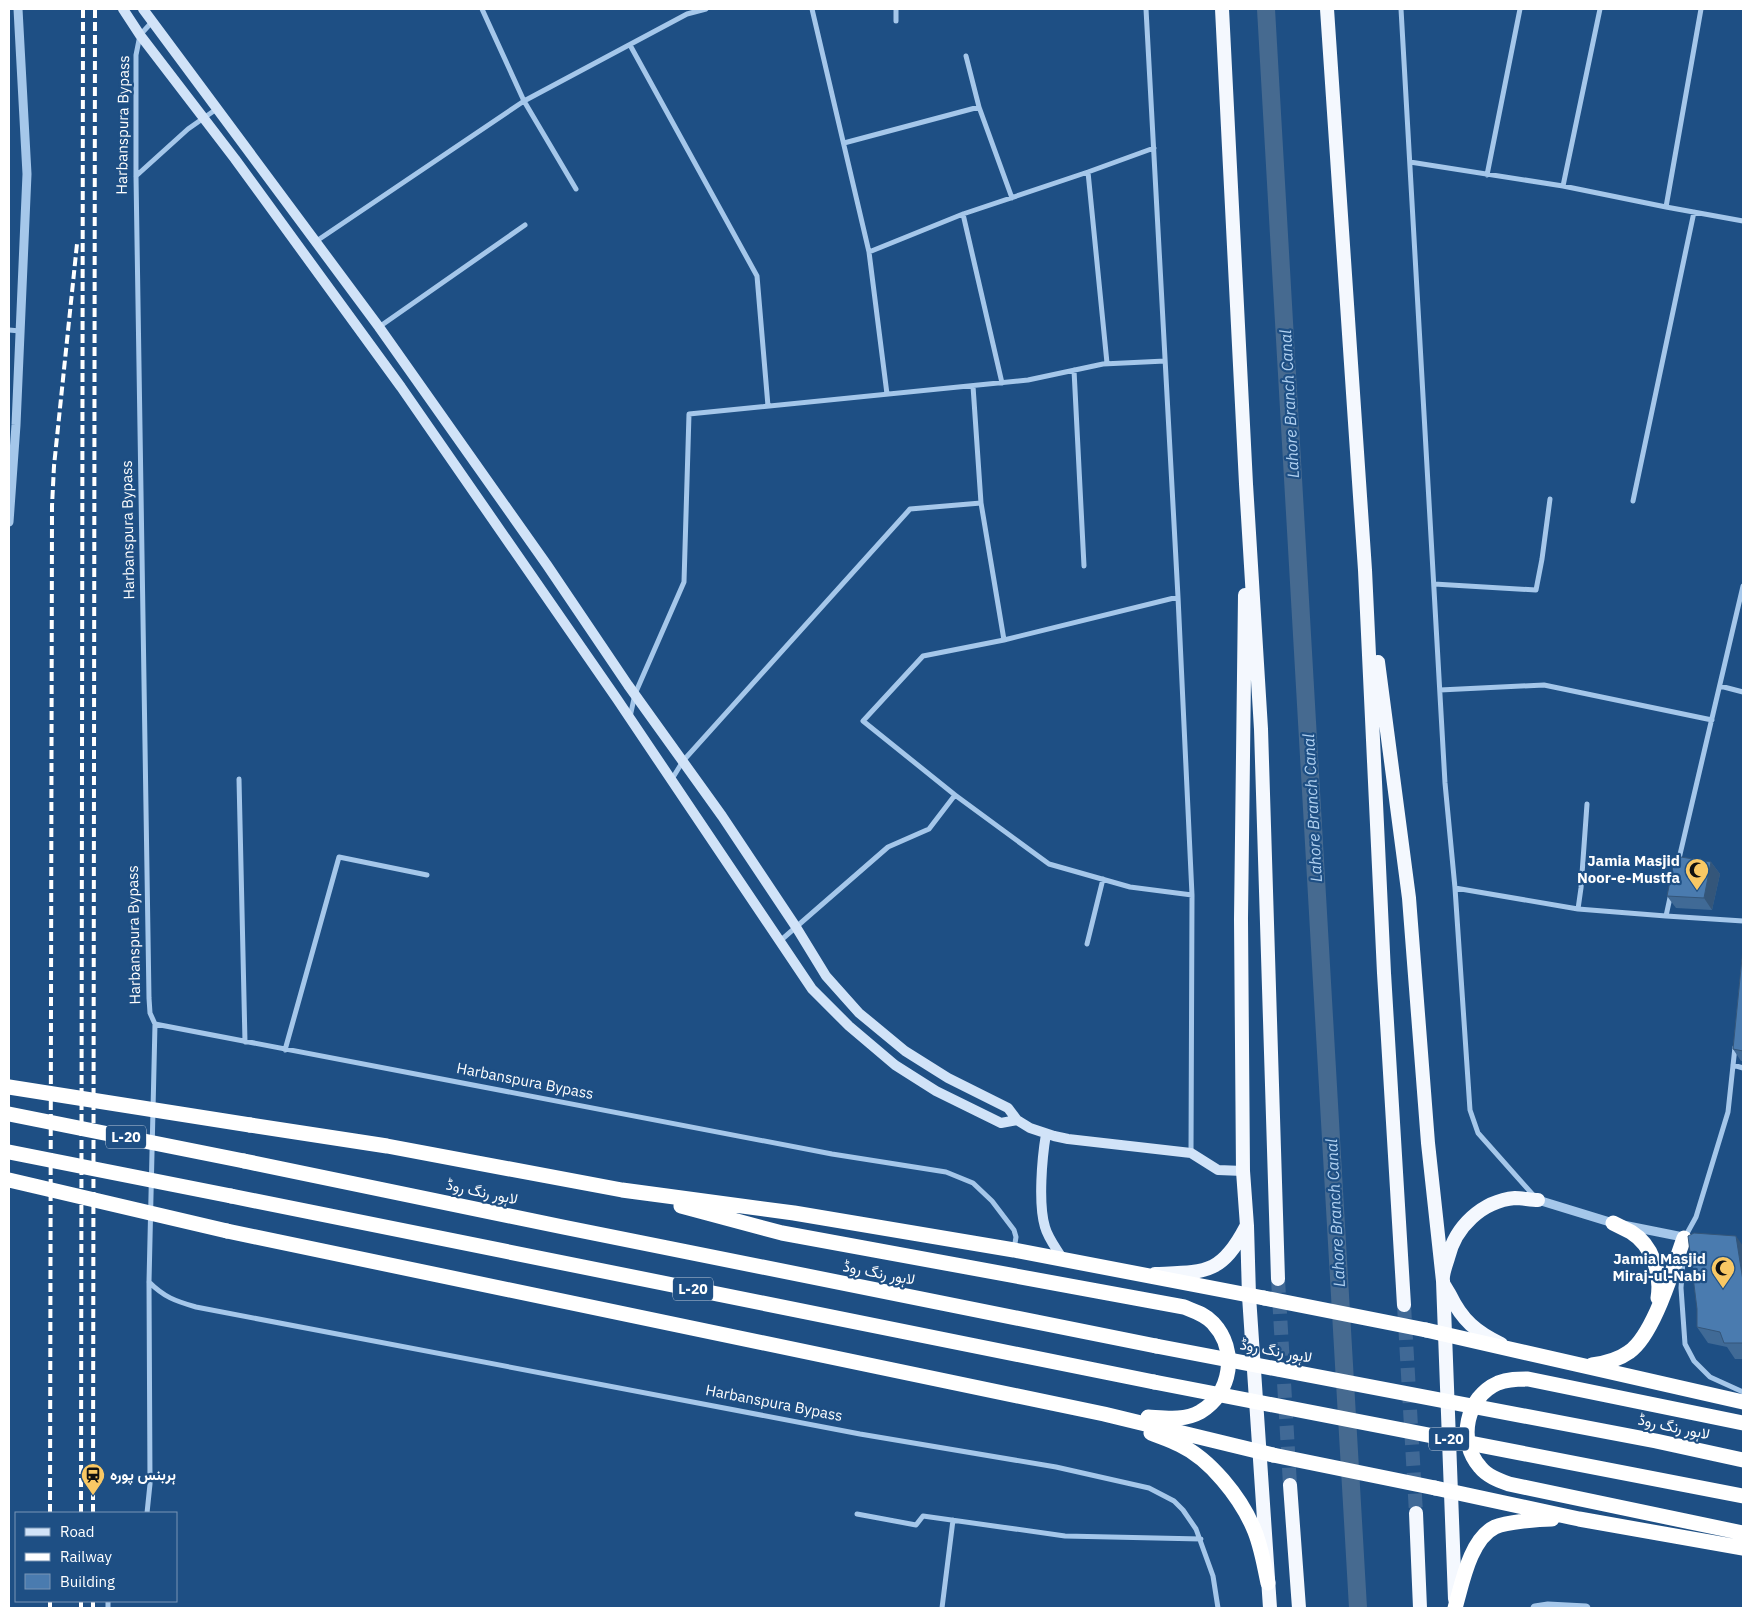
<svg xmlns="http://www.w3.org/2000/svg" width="1752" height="1617" font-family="'IBM Plex Sans',Vazirmatn,sans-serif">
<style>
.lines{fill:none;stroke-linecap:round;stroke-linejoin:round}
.canal{stroke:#466a90;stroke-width:18}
.trunk-tunnel{stroke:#406996;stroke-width:14;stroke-dasharray:14 7;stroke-linecap:butt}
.minor{stroke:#a5c7ea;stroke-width:5}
.tertiary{stroke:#a5c7ea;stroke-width:9}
.secondary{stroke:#d1e3f8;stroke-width:10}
.trunk{stroke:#f4f8fe;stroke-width:14}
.motorway{stroke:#fff;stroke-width:15}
.rail{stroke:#fff;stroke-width:4;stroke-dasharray:9 4;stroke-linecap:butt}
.motorway-bridge{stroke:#fff;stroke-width:15}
.wall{fill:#406a96}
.shaded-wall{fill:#34567a}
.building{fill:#4a7baf;stroke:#34567a}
.labels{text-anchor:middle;stroke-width:4.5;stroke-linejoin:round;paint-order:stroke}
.shield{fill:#1e4f84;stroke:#bccada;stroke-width:1}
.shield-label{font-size:14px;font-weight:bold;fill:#fff}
.street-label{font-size:15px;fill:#fff;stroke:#1e4f84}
.poi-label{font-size:15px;font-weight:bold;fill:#fff;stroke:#1e4f84;text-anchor:end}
.water-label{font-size:16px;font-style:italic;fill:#b1d1f1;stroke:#1e4f84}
</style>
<rect width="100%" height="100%" fill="#1e4f84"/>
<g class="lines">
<path class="canal" d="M1266,9l92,1599"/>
<path class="trunk-tunnel" d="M1278,1279l12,206
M1404,1305l12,208"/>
<path class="minor" d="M482,9l42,92 52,88
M812,9l57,243 18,142
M896,9v12
M1146,9l32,588 14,298 -1,258
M1401,9l44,774 10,105 15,222 8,23 56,63
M630,45l127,231 11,130
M966,56l13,51 33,91
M844,143l135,-36
M1410,162l153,24 103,21 77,14
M1088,172l19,191
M1487,175l33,-166
M136,176l52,-47 30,-21
M1563,186l37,-177
M1666,207l35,-198
M963,214l39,169
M315,242l209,-141 163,-87 19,-5
M869,252l94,-38 125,-42 66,-24
M379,327l146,-102
M9,330l11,1
M1074,370l10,196
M1633,501l61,-289
M1434,584l102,6 6,-31 8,-60
M1004,640l174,-43
M1720,686l23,6
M1440,690l104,-5 168,35
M630,717l5,-23 49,-112 5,-168 339,-34 75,-16 62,-3
M239,779l6,263
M672,779l11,-18 227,-252 71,-6 -8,-117
M955,795l94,69 81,23 62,8
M1678,863l65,-277
M1455,888l123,21 88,7
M1671,893l-5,23 77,5
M1578,909l3,-21 6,-84
M780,941l108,-94 41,-18 26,-34 -92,-74 60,-65 81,-16 -23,-137
M1087,944l16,-65
M155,1024l677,130 114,18 27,11 19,18 22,29 2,7 -2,12
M285,1050l54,-193 88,18
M1733,1065l10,3
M1685,1237l11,-20 32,-105 7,-65
M1683,1261l-2,27 4,56 9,17 16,16 33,15
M149,1282c15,15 26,19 47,25l664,127 196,33 93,21 25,13 9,9 13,19 17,47 5,32
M147,1513l3,-29 -1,-202 6,-258 -5,-11 -1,-15 -13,-822v-121l4,-20 12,-13
M857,1514l59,11 7,-9 142,20 136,3
M108,1608v-7
M942,1608l11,-88"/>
<path class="tertiary" d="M9,522l7,-97 11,-251 -9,-165
M1538,1200l75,23 75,15
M1535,1608l13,-2 38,2"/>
<path class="secondary" d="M123,9l17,26 95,124 166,228 216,312 195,290 37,37 46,39 41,26 65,32 16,-3
M143,9l236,318 168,238 81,120 94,131 74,111 30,49 33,37 46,38 43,27 60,30 9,12 13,8 24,8 14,3 123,14 27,17 25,1
M1046,1134c-4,24 -8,70 -1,93 3,11 11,21 17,31"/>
<path class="trunk" d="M1222,9l24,475 15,245 17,550
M1327,9l38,561 19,403 20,332
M1245,595l-4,324 2,252 4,55 2,70 21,312
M1378,662l31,236 19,245 15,138 12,318
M1155,1274c50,-2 66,1 91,-47
M1501,1344c-25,-12 -39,-24 -51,-49 -2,-4 -7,-10 -7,-14 -1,-6 3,-17 5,-23 7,-31 34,-57 67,-60 7,0 16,2 23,2
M1290,1485l9,123
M1416,1513l4,95"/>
<path class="motorway" d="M250,1125l137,21 235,44 172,23 220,37 250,48
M244,1161l319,66 593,119
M231,1196l923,186
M681,1206l101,27 402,74c10,4 21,7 29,16 25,27 19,70 -13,89 -16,9 -35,6 -52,5
M1613,1223c6,3 12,6 18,9 21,13 31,42 27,66
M227,1231l877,183 169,41
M1426,1330l317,72
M1592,1365c14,-2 26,-5 37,-13 25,-17 44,-84 55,-114
M1743,1423l-215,-44c-10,0 -20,0 -30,4 -32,14 -41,58 -18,84 7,9 18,13 29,17l234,49
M1151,1433c10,4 20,7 29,12 30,14 60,52 73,82 8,17 11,38 15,56
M1435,1488l144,31 164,29
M1455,1608c7,-24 15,-69 40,-81 11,-5 45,-8 57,-8"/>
<path class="rail" d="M50,1513l2,-1007 2,-40 23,-222
M81,1513l2,-1504
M93,1513l2,-1504
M50,1608v-7
M81,1608v-7
M93,1608v-7"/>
<path class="motorway-bridge" d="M9,1087l241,38
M9,1114l235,47
M9,1152l222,44
M9,1180l218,51
M1264,1298l162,32
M1156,1346l500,95 87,19
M1154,1382l589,114
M1273,1455l162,33"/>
</g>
<path class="wall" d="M1711,862l9,12 -8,36 -36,-2 -9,-12z
M1743,948v113h-2l-8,-12z
M1743,1246v113h-8l-8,-12 -19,-4 -11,-16z"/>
<path class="shaded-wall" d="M1711,862l9,12 -8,36 -8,-12z
M1736,1236l7,10v35z"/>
<path class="building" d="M1675,856l36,6 -7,36 -37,-2z
M1743,948v103l-10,-2z
M1694,1233l42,3 7,45v62h-19l-4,-11 -23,-5v-18l-9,-73z"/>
<defs>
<g id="mosque-pin" transform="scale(1.25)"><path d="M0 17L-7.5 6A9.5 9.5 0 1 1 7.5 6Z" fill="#f9c864" stroke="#1e4f84"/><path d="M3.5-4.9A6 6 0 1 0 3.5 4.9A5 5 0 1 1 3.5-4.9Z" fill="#111"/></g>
<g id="station-pin" transform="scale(1.25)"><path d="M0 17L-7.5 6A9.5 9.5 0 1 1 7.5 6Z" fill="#f9c864" stroke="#1e4f84"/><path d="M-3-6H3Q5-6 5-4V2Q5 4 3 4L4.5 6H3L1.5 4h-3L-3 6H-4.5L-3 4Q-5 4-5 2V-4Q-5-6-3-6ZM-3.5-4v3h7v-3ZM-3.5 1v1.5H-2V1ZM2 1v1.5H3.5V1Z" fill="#111"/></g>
</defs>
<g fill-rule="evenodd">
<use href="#mosque-pin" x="1697" y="870"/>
<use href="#mosque-pin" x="1723" y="1268"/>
<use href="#station-pin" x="93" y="1475"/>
</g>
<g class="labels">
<g class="shield">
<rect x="106" y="1125.5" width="40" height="23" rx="4"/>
<rect x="673" y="1277.5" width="40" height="23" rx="4"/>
<rect x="1429" y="1427.5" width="40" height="23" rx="4"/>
</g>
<g class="shield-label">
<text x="126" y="1142">L-20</text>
<text x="693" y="1294">L-20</text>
<text x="1449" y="1444">L-20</text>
</g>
<g class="street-label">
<text transform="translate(123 125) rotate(-89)" y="5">Harbanspura Bypass</text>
<text transform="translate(128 530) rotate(-91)" y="5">Harbanspura Bypass</text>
<text transform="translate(134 935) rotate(-91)" y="5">Harbanspura Bypass</text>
<text transform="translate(525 1081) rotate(11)" y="5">Harbanspura Bypass</text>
<text transform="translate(482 1192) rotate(12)" y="5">لاہور رنگ روڈ</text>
<text transform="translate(879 1273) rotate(11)" y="5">لاہور رنگ روڈ</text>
<text transform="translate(1276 1351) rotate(11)" y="5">لاہور رنگ روڈ</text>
<text transform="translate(774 1403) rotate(11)" y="5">Harbanspura Bypass</text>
<text transform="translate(1674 1427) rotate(12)" y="5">لاہور رنگ روڈ</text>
</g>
<g class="poi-label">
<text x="1680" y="866">Jamia Masjid<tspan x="1680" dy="17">Noor-e-Mustfa</tspan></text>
<text x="1706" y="1264">Jamia Masjid<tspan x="1706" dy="17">Miraj-ul-Nabi</tspan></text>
<text x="110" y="1480" text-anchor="start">ہربنس پورہ</text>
</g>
<g class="water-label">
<text transform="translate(1289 404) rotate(-93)" y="6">Lahore Branch Canal</text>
<text transform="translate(1312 808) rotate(-93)" y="6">Lahore Branch Canal</text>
<text transform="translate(1335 1213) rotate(-93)" y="6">Lahore Branch Canal</text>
</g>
</g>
<rect width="1752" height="1617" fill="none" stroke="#ffffff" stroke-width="20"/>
<rect x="15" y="1512" width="162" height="90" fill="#1e4f84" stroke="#7895b5"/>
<rect x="25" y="1528" width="25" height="8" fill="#d1e3f8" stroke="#7895b5"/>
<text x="60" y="1537" font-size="15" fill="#ffffff">Road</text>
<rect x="25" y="1553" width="25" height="8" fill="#ffffff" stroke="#7895b5"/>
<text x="60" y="1562" font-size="15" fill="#ffffff">Railway</text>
<rect x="25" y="1574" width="25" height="15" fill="#4a7baf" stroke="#7895b5"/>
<text x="60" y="1587" font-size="15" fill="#ffffff">Building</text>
</svg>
